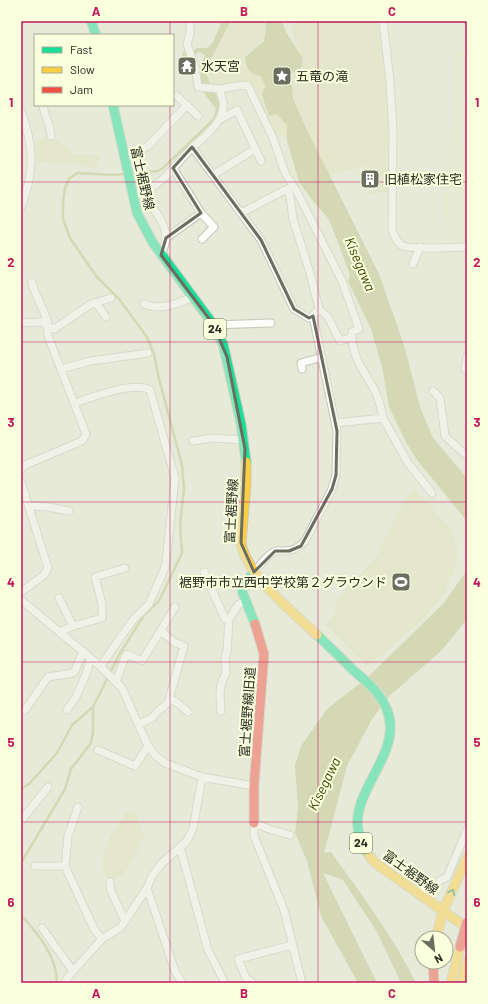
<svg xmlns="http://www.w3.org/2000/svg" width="488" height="1004" font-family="Barlow,'Noto Sans JP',sans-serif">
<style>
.built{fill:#e6ebcc}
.green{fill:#dfe5bb}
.water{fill:#bdc488}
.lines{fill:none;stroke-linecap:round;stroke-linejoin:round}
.stream{stroke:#bdc488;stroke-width:2.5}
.street-casing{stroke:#c5c7b9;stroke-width:9}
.fast-casing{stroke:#c5c7b9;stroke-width:11}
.slow-casing{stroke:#c5c7b9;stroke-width:11}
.jam-casing{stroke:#c5c7b9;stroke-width:11}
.street{stroke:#fcfcf9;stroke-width:7}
.fast{stroke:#16e098;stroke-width:9}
.slow{stroke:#ffcf43;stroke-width:9}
.jam{stroke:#f24e42;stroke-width:9}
.jam-bridge-casing{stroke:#afafb3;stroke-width:11;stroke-linecap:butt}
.jam-bridge{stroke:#f24e42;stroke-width:9}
.oneway{stroke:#1f855b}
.marked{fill:none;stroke:#6b6d5f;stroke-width:3;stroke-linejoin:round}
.grid{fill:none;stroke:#c2185b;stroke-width:1;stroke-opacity:0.55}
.labels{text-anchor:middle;stroke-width:4;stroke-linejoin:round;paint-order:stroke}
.shield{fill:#faffde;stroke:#676a58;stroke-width:1}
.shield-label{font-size:12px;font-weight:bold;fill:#282a1e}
.poi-label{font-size:13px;fill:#282a1e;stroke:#faffde;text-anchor:start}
.street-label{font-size:13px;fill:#282a1e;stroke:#faffde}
.water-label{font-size:14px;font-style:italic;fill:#404506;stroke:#faffde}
.neatline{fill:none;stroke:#c2185b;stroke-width:1.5}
.grid-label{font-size:13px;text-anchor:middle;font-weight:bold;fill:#c2185b}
</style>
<rect width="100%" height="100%" fill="#e8ead9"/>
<path class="built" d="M454,51l13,1v191h-20l1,-10 -6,-19v-19l12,-82z"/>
<path class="green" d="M232,21h32l1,6 -1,13 -19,15 -3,5c5,9 8,17 19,16l4,10 -3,9 14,19 11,11v12l-14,-3 -27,-52 -35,2 -4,-9v-6z
M294,21h84c8,56 12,114 11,171l-21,2 -1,-2 12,-3 -2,-20 -3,-2h-15l-30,8 -36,-77 -1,-24 10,-2 2,-10 -12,-30z
M46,137l8,2 16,10 1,5 30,1 -5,13 -11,-1 -10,-5 -5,2 -34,-2 -1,-20z
M415,489l38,42 5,21 -3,18 -11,24 -14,17 -4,6 -43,37 -17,12 -21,-21 -19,-20 9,-13 1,-11 4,-6 38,-40 11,-25 16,-30z
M127,811l8,2 5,11 4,14c-8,15 -16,40 -35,42 -19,-20 7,-52 18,-69z"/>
<path class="water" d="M222,21h9l-25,48c2,16 11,24 14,38l-4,2 -16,-21v-19l5,-14 -5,-3 -10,5 -8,-1 1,-4 6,2 8,-6h10l3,-2 3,-4z
M265,21h17l4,11 16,25c4,14 -8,15 -18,19l8,10 1,12 13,30 73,146 26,74 15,59 13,31 34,40v43l-50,-61 -10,-16 -18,-37 -7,-40 -11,-38 -23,-48 2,-6 -14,-38 -8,-19 -15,-17 -14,-19 -12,-41v-16l-11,-11 -7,2 -7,-21 3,-9 -4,-10c-11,-1 -16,-8 -16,-19l19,-16 2,-14z
M467,570v49l-25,31 -56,49 -15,22 -24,45 -23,87 7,-1c30,42 62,84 85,131h-15l-24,-51 -34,-52 -20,-7 54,110h-19l-37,-67 -14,-55 -12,-28 3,-25 -3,-43 6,-19 26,-37 41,-32 76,-74z"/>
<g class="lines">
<path class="stream" d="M132,173l26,-2 5,-3 51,-49 4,-12 -1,-2
M21,789l8,-5 28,-31 15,-28 21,-18
M21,863l44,-74 6,-20 20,-26 2,-11v-25l26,-52 25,-40 15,-14 23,-48 -2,-29 4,-35 -2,-24 -23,-86 -5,-25 -7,-17 -28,-38 -22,-22 -14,-20 -13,-19 -7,-19v-17l2,-14 4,-9 8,-6 37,2 11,-1
M21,915c17,19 36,41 36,68"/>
<g class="street-casing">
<path id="street" d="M190,21v13l-3,10 8,23 3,20 21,2
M383,21l7,60 3,51 -1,98c3,6 4,13 11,16 11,4 50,1 64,1
M177,96l21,20
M43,105c1,11 8,20 8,31
M21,111c13,35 14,61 0,96
M219,120l18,-10 24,51
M192,147l69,93 33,69 15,9 4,-2 6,-7 -9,-36 -17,-54 -3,-23 -3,-7 -46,24
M125,158l23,-12 39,-41
M173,168l28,45 13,14 -12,12
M213,175l42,-26
M133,194c9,0 18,-5 25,-11 11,-8 20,-21 30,-31 11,-12 29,-23 34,-39 3,-9 0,-16 -3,-24l25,-4 4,1 25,52 12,35 12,19 45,89 17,48 -7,3v5l-12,4 -12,-24 -9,-8
M140,194c11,11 25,26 26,43 0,6 -3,13 -5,18
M166,238l35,-25
M413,264l7,-17
M32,282l1,5 14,32 1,8 6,2 37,-25 20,-6
M96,303l10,14
M144,304c17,7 33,0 48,-7
M21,323l22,-1 5,5v9l38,98 -4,7 -57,24 -4,4
M214,325l57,-2
M467,356l-2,13h2
M61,369l30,-8 57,-8
M302,369l-1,-6 21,-6
M433,391l7,7 5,38 22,20
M75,403c17,-6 58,-22 75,-13l25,88 -9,84 -2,8 -15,34 -15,15 -12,16 -21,31
M383,418l25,45 24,30
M336,423l47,-5c-2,-9 -4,-20 -8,-27 -10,-19 -22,-31 -23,-54
M193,441l20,-3 31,2
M21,482l27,86 -4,7 -23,17
M29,506l19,1 21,4
M204,572l21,47h4l9,-14 7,-4
M254,572c6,-6 12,-17 20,-20 3,-2 6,-1 9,-1 10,0 16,-3 22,-10l27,-52 4,-14 1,-44 -24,-115
M59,598l14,28
M21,600l78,65 23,23 26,58 8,10 9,7 37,14 52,9
M60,632l13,-6 29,-8v-14l-7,-27 30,-9
M116,682l9,-25 2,-3 15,7 33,-54
M170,698l9,6 9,8
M25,710l23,-33 25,-4 2,-2 8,-20
M67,710l9,-13 10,-23 5,-16
M221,711c-1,-13 -3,-26 5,-37l-1,-16 2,-7 2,-32
M139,724l13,-6 5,-6 11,-9 16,-57 -10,-4 -13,-11
M98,750l37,16 13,-20
M78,807l-10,29 -3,30 29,63 8,10
M21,821l27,-34
M290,835l-21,-6 -15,-6v13l30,74 18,73
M180,847l28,103 17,33
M35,866h30
M110,882l1,9 14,30
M147,888l28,83 7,12
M419,893l5,-4 23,-12 20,-47
M42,928l31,43
M66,983v-3l7,-9 29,-32 19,-12 26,-39 5,-12 10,-13 24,-21 7,-13 9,-52
M253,983l-7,-5 -8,-19 54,-14"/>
</g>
<g class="fast-casing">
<path id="fast" d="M91,21l5,14
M113,105l24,108 16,30 59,80 11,21 18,80 5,38
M254,572l-10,12 -2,7 13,33
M317,635c13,12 25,24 37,36 13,11 27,22 33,39 20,51 -58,92 -18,145"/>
</g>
<g class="slow-casing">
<path id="slow" d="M246,462v22l-5,59c5,32 53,70 76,92
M369,855l5,7 93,66
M436,938l7,-27 24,-53
M451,983l9,-36
M462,983l5,-21"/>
</g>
<g class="jam-casing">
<path id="jam" d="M254,823v-37l10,-132 -9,-30
M433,962l1,21"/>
</g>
<use href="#street" class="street"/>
<use href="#fast" class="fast"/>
<use href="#slow" class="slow"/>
<use href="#jam" class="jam"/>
<g class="jam-bridge-casing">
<path id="jam-bridge" d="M460,947l7,-25"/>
</g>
<use href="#jam-bridge" class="jam-bridge"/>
</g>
<defs><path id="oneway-chevron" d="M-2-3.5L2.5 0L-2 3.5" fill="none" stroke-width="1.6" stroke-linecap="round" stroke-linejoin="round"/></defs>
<use class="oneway" href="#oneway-chevron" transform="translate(452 892) rotate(-65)"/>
<path d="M0 0H488V1004H0ZM192,147l69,93 33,69 15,9 4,-2 24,115 -1,44 -4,14 -31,57 -12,5h-14l-21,21 -13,-29 4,-94 -18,-92 -14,-33 -52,-69 5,-17 35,-25 -28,-45z" fill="#e8ead9" fill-opacity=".55" fill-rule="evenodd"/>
<path class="marked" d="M192,147l69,93 33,69 15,9 4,-2 24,115 -1,44 -4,14 -31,57 -12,5h-14l-21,21 -13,-29 4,-94 -18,-92 -14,-33 -52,-69 5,-17 35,-25 -28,-45z"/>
<path class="grid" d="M170,21v14M318,21v962M170,105v878M21,182h446M21,342h446M21,502h446M21,662h446M21,822h446"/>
<defs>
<g id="temple-square" transform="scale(1)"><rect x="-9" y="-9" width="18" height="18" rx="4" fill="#6b6d5f" stroke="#faffde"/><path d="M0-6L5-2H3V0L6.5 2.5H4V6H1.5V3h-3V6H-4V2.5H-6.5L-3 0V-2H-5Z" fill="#fff"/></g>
<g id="sight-square" transform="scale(1)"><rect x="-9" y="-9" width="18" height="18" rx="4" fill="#6b6d5f" stroke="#faffde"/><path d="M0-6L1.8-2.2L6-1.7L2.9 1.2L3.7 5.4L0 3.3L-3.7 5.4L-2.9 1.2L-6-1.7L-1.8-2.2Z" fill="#fff"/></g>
<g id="building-square" transform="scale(1)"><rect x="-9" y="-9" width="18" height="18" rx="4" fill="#6b6d5f" stroke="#faffde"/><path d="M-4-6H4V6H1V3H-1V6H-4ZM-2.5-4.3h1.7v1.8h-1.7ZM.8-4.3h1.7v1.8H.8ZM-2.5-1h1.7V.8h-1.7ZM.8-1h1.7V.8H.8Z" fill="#fff"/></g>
<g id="stadium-square" transform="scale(1)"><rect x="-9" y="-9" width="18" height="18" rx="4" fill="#6b6d5f" stroke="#faffde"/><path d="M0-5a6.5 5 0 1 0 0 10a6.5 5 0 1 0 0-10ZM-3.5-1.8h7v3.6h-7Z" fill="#fff"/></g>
</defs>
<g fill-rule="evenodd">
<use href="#temple-square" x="187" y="66"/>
<use href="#sight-square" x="282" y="76"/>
<use href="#building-square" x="370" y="179"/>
<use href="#stadium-square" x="401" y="582"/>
</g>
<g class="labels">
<g class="shield">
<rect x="204" y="319" width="22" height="20" rx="3"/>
<rect x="350" y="833" width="22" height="20" rx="3"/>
</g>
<g class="shield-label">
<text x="215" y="333">24</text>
<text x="361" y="847">24</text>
</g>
<g class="poi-label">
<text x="201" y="71">水天宮</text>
<text x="296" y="81">五竜の滝</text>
<text x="384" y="184">旧植松家住宅</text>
<text x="387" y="587" text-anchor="end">裾野市市立西中学校第２グラウンド</text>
</g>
<g class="street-label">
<text transform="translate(143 178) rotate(77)" y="5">富士裾野線</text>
<text transform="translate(231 511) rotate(-87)" y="5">富士裾野線</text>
<text transform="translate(247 712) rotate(-86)" y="5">富士裾野線旧道</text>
<text transform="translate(411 872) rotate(36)" y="5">富士裾野線</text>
</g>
<g class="water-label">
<text transform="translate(360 264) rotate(67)" y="5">Kisegawa</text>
<text transform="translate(324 784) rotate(-64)" y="5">Kisegawa</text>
</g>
</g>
<rect width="488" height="1004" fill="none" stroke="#faffde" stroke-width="44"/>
<rect x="34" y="34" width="140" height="72" fill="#faffde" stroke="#a6aa91"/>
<rect x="42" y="47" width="20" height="6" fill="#16e098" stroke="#a6aa91"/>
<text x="70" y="54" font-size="12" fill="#282a1e">Fast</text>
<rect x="42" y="67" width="20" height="6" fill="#ffcf43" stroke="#a6aa91"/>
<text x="70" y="74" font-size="12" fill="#282a1e">Slow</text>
<rect x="42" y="87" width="20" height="6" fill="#f24e42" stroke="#a6aa91"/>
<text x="70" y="94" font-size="12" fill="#282a1e">Jam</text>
<g transform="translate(434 950) rotate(152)"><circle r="19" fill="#faffde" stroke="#a6aa91"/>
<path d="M0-3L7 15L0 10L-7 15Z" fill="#6b6d5f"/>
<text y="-6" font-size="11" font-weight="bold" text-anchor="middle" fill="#282a1e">N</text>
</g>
<rect x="22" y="22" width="444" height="960" class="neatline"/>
<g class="grid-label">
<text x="96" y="16">A</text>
<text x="244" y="16">B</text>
<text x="392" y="16">C</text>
<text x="11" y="107">1</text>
<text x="477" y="107">1</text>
<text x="11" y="267">2</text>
<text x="477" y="267">2</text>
<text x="11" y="427">3</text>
<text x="477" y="427">3</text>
<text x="11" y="587">4</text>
<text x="477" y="587">4</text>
<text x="11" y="747">5</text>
<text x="477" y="747">5</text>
<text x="11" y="907">6</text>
<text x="477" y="907">6</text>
<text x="96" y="998">A</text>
<text x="244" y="998">B</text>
<text x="392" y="998">C</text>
</g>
</svg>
